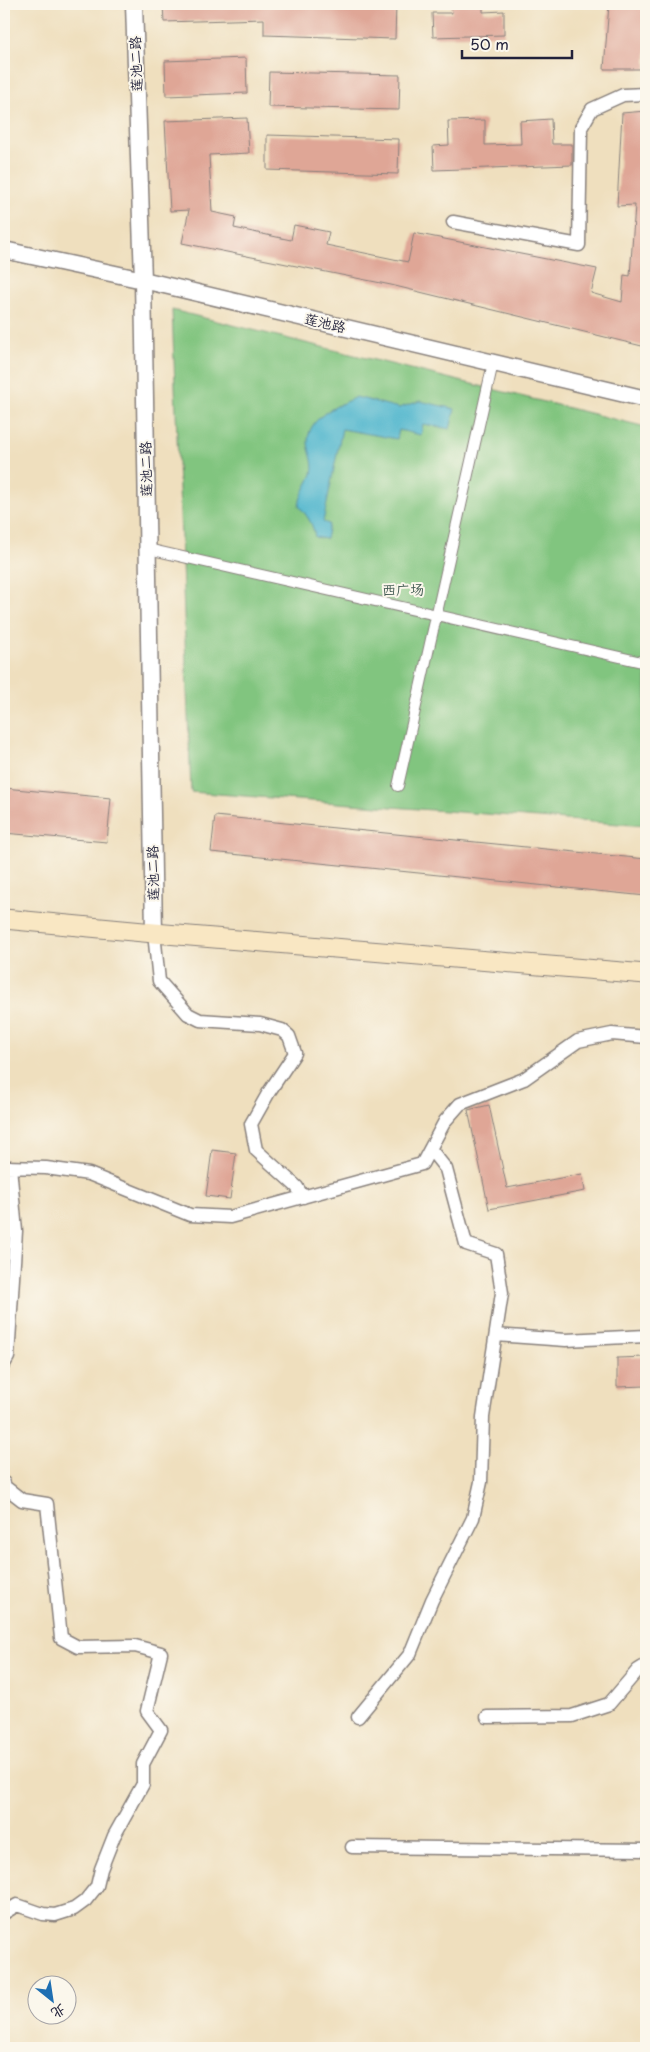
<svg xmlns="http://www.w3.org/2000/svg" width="650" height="2052" font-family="'Playpen Sans','LXGW WenKai TC',sans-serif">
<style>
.green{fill:#81c57f;stroke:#52745d}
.water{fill:#4fb6cd;stroke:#386c84}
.building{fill:#dfa696}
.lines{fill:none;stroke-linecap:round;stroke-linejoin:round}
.pedestrian-casing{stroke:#88807c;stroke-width:12}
.minor-casing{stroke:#88807c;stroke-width:15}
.tertiary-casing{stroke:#88807c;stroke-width:19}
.secondary-casing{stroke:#88807c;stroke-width:21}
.pedestrian{stroke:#fff;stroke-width:10}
.minor{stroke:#fff;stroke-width:12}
.tertiary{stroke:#fff;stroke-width:16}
.secondary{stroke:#f9e7c3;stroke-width:19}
.labels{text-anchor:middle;stroke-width:4;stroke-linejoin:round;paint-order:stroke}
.street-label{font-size:14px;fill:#22223b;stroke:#fbf7ec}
.park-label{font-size:14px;fill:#435b53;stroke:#fbf7ec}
</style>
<rect width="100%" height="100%" fill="#fbf7ec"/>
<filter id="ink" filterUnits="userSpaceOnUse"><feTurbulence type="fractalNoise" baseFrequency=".02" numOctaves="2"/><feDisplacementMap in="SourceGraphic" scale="10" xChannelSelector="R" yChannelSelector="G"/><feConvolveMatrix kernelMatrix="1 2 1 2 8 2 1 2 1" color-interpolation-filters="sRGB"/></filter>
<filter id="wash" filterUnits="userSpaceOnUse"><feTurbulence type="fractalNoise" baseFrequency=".0096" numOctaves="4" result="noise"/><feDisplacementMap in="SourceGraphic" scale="20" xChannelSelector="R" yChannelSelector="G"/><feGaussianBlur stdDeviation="1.12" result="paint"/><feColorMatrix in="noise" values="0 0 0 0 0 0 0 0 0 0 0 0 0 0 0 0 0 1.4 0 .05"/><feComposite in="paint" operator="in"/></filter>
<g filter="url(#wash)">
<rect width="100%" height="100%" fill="#efdfbe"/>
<path class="green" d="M172,310l474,117v399l-455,-34z"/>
<path class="water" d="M356,397l43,11 21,-7 35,8 -5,20 -27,-5 -2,11 -22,-5 -2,9 -55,-10 -19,93 6,2 -3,15 -11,-2c-2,-14 -8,-21 -16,-31 1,-12 9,-21 13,-32 3,-12 -3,-21 -4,-31 -1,-26 29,-37 48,-46z"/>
<g id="blocks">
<path class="building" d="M163,4h233l-1,35 -131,-4v-16l-100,3z
M451,4h32v8l21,-1v24l-71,2 -1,-24h20z
M609,4h37v65h-42z
M246,58l1,35 -81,3 -1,-35z
M269,72l131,3 -1,35 -131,-3z
M646,111v236l-255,-62 -209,-42 7,-33 -19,1 -5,-90 82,-3 2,35 -40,2 3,57 24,5 -2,11 57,12 3,-15 35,7 -3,13 82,17 6,-29 183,36 -6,24 31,9 2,-27 6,1 5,-71 -18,1 5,-93z
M551,119l1,25h20v21l-138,5 -1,-24 16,-1 -1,-24 37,-1v25l36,-1 -1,-23z
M267,135l132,4 -1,35 -131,-4z
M4,788l107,10 -4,44 -103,-9z
M215,816l431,43v37l-435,-44z
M489,1105l18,83 75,-14 3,17 -96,18 -21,-99z
M212,1150l24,3 -6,46 -24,-3z
M646,1357v29l-29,1v-29z"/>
</g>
</g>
<g filter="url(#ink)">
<use href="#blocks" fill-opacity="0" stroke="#88807c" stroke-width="1"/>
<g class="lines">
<g class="pedestrian-casing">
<path id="pedestrian" d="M148,549l498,114
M398,786l95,-423"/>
</g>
<g class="minor-casing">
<path id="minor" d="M453,222l126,23 2,-117 11,-19 31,-14 23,-1
M154,933l5,48 29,33 12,6 60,4 22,6 7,6 6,17 -26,39 -18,32 5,26 41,37 6,10
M4,1167l42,1 43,6 101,41 40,2 192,-53 23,-43 15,-17 64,-25 54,-38 34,-7 34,3
M496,1335l70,5 80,-4
M4,1364l4,-7 8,-126 -6,-64
M4,1483v3l18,14 25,4 14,134 17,9 57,-1 26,7 -14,58 14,19 -18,34v20l-29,52 -13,33 -4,17 -12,15 -11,8 -19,6 -12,-1 -26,-9 -13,8
M358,1717l52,-63 22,-54 41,-82 8,-36 2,-65 19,-124 -6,-39 -30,-10 -20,-75 -15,-19
M487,1717l85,-1 37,-12 29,-34 8,-5
M352,1847l294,3"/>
</g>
<g class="tertiary-casing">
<path id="tertiary" d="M134,4l9,276 11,653
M4,250l139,30 503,119"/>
</g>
<g class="secondary-casing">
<path id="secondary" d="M4,919l150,14 492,41"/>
</g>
<use href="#pedestrian" class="pedestrian"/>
<use href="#minor" class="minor"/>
<use href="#tertiary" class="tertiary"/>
<use href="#secondary" class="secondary"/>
</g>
</g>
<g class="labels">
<g class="street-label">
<text transform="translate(136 64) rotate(-92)" y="5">莲池二路</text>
<text transform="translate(325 323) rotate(13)" y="5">莲池路</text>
<text transform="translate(146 469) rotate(-91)" y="5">莲池二路</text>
<text transform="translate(153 873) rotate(-91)" y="5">莲池二路</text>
</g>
<g class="park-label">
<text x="403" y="595">西广场</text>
</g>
</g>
<rect width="650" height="2052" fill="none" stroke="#fbf7ec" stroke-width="20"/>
<g transform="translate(52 2000) rotate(150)"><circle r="24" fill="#fbf7ec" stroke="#a4a2a5"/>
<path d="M0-4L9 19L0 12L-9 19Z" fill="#1f6fb2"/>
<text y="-8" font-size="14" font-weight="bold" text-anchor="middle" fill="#22223b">北</text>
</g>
<path d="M462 50v8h110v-8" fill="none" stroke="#22223b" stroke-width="2.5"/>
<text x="470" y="50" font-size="15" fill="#22223b" stroke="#fbf7ec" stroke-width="4" paint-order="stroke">50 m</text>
</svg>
